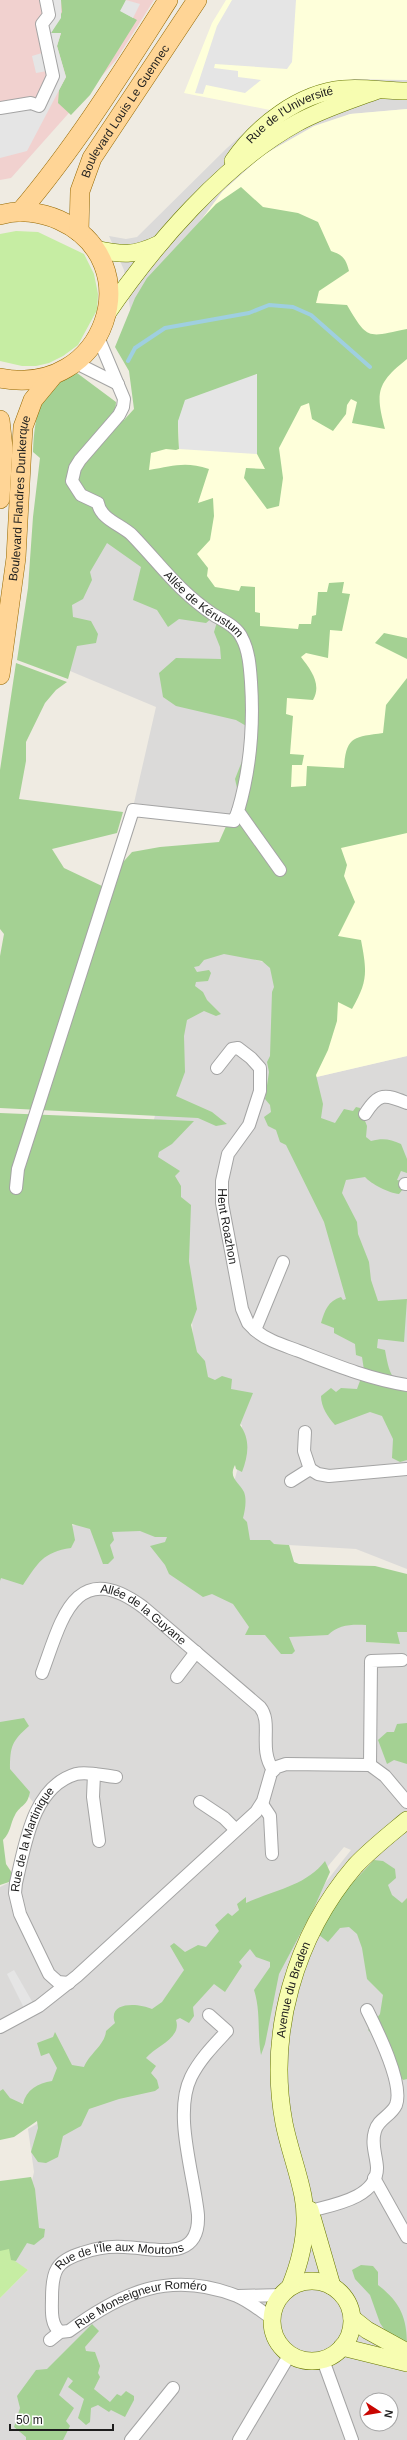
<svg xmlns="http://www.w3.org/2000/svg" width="407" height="2440" font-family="Arial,sans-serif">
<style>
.residential{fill:#dbdad9;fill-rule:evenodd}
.commercial{fill:#f1d1cf}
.education{fill:#feffda}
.grass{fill:#c6eda3}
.forest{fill:#a4d193}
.parking{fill:#e5e5e5}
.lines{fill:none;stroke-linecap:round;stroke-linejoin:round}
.stream{stroke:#9fcfe0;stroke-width:4}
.street-casing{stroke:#a4a4a4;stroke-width:14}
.secondary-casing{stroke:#677700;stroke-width:18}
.primary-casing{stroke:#956800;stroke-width:20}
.street{stroke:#fff;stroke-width:12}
.secondary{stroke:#f7fdb1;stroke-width:17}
.primary{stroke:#ffd596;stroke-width:19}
.labels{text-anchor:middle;stroke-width:3.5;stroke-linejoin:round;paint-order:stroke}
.street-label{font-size:12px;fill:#1d1d1d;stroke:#fff}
</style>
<rect width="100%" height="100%" fill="#efebe2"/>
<path class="residential" d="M354,79l53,1v29l-57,5 -87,41 -40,36 -73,97 -17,39 -9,-57 -15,-34 17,3 11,-2 90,-89 43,-38 35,-19z
M84,479l26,34 21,13 15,14 15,25 13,14 47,35 26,12 18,6 5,156 18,2 -3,71 12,17 7,26 4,45 -13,133 112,-26v513l-51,-20 -84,-5 -1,4 -35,-5 -3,-57 8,-30 1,-31 -40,-15 -9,-70 -6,-122 -28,-15 2,-16 -20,-16 57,-226 73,19 3,-141 -140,-20 22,-96 -105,-44z
M161,1516l113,109 92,-1v18l33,2 -3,-12h11v808h-407v-142l28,-28 -13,-8 -2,-17 10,-24 11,-49 -6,-43 23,-13 208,-182 29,12 38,-64 25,-32 -7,-3 -25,30 -158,128 -94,81 -67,25v-224l10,-5 23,-80 -33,-42v-213l67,-21zM367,2400h24v24h-24z"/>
<path class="commercial" d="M0,0h154l-38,60 -105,118 -11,2z"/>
<path class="education" d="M226,0h181v80l-53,-1 -49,12 -35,19 -86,-17 28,-70z
M407,109v947l-112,26 -48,-456 -149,-166 36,-38 16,-134 73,-97 40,-36 51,-29 36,-12z"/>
<path class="grass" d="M16,231l22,1 46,22 10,20 4,20 -1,16 -19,35 -15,11 -14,7 -13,3h-14l-22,-5v-127z
M12,2245l3,16 13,9 -28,28v-50z"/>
<path class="forest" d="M61,0h65l-5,11 16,9 -47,75 -19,20 -13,-12 1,-13 7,-13 -9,-31 4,-13h-10l11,-21z
M241,187l22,20 35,6 20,9 13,29c12,4 15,8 18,20l-30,20 -3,12 31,2c21,36 21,32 60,24v30c-30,24 -32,33 -22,70l-33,-6 5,-21 -6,-3 -4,6 -1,9 -13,17 -21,-12 -3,-16 -8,3 -22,42 4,30 -4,28 -12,3 -23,-31 2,-10 19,1 -8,-15v-80l-79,47 1,28 -3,1 -10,-1 -15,4 -2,17c24,-4 36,-9 60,-1l-11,34 15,-5 1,18 -4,24 -13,14 11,14 -1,8 8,11 24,4 2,-5 14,1v25l5,1v13l38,3 1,-5h12l1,-8 4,-1 2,-23h9l2,-9 15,-1 -2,11 8,1 -8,37 -12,-1 -2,28 -22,-5 -5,4c10,13 21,27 12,43l-26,-2 -1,16 7,2 -3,38 14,1 -2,10h-10l-1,22 15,-1 1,-20 37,2c2,-32 10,-31 39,-35l3,-28 21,-27v155l-66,15 6,17 -3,11 11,26 -17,34 23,4c6,32 7,41 -9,69l-14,-7 -1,19 -9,29 -12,25 7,29 -2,14 14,5 9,-14 9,2 3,-4 4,1 7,18 -1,11 5,4c12,-3 19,-2 30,3l6,15v14l-6,-2 -4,9 5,1 1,8 -4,5c-10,-1 -28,-10 -34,-17l-19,3 -4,13 15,29 1,12 11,28 2,18 7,21 29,-2 -3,43 -26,-3 -1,9 8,2c3,16 5,32 22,38v72l-7,2 -8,-4 1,-19 -11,-23 -12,-4 -35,13c-7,-8 -14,-18 -14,-29l10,-8 5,4 5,-4 16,1 7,-19 -2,-13 -6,-2 -1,-11 -21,-11v-5l-13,-5c4,-13 7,-22 20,-26l2,3 3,-1 -22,-77 -38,-77 -6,-3 -4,-12 -8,-4 -4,-9 7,-5 -1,-7 -5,-6 4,-27 -2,-10 3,-6 2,-64 2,-5 -4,-19 -8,-7 -38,-7 -20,6 -5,6 -5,1 3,5 12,-2 2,3 -3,8 -12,1 -1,4 8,6 4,8 14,14 -5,2 -12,-5 -17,9 -3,16 1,36 -9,24 36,16 15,12 -11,2 -18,-8 -198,-10v-152l4,-22 -4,-5v-159l16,-107 51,19 -11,8 -11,13 -19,39v19l-7,38 104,13 -6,21 -65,16 12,19 38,18 30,-34 28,-5 59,-5 20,-45 -4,-18 11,-28 2,-24 -12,-7 -60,-14 -13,-9 -4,-24 17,-15 45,1 -1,-12 -6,-15 3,-10 -5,-4 -6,5 -27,-4 -11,8 -11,-17 -24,-10 8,-33 -34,-24 -17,29 2,8 -9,19 -11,6 1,12 18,4 7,13 -2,9 -19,3 -9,33 -51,-19 11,-72 5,-71 7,-59 -7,-6c2,-38 5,-63 44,-79l39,29 -1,13 9,5 10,-11 -5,-38 -14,-24 20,-49 12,-20 69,-74z
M384,633l23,5v21l-32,-16z
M0,1113l194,8 -22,23 -13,8 -1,5 22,14 -5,5 6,10v11l10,8 -2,56 8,48 -6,16 6,27 8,9 3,16 7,3 7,-4 10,3 -1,10 22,4 -13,32c11,15 8,31 2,47l-6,-3 -1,-4c-7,13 4,17 9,27 3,8 1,18 -1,26l4,4 3,18h20l4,4 15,1 5,17 5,2 76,2 32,8v58h-10l3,12 -34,-2v-17c-15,-1 -28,0 -38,10l-39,2 6,14 -3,3h-11l-16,-19h-20l4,-8 -16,-23 -21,-10 -9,3 -34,-23 -4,-9 -15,-19 15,-4 2,-5h-12l-15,-6 -28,1 2,8 -4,5 4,13 -6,6h-5l-13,-35 -18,-5 3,16 -4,8c-28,4 -33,15 -48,37l-22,-7 -1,3z
M24,1718l5,8c-17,15 -19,20 -19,43l20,23c-3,15 -9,12 -15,23 -5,9 -4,17 -12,25l3,24 8,12 -5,6 -9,3v-163z
M407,1723v41l-13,-4 -7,4 -9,-24 9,-8h7l3,-8z
M374,1860l9,1 12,8 1,9 -8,7 4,10 10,8 5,-5v181l-4,1 -29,-44 -6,-6 12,-16 3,-19 -16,-16 -5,-31 -5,-14 -8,-7 -9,1 -12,14 -9,-7 23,-41z
M325,1861l5,11 -16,36 -35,66 -14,70 -4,11c-4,-22 0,-43 -7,-65l16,-23v-5l-14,-5 -6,-8 -11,13 3,4 -17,26 -11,-8 -21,23 1,9 -5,7 -9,-5 -4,2c6,18 -20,26 -30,38l10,8 -5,7 6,7 2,8 -4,3 -36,8 -30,10 -8,17 -18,10 -5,21 -12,6 -8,-1 -7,-10 7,-24 -1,-7 -23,16 -14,3v-49l3,-2 7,9 13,6c3,-14 15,-21 29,-23l5,-13 -8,-15 -8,3 -4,-13 16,-6 2,-5 17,33 12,2c5,-13 21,-22 22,-36l9,-8c-8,-22 24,-20 37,-14l10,-7 22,-32 -14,-24 4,-3 11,9 13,-7 8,2 13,-16 -4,-6 13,-12 4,3 7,-6 -2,-6 9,-7v6c28,-13 60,-17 79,-42z
M31,2177l4,12 4,39 6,1 -1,8 -10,8 -7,-2 -11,18 -5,-1 -2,-11 -9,2v-70z
M361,2265l12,1 5,6v13c22,17 29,32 29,60l-21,-13 -6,-9 -10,-28 -15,-16 -3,-9z
M92,2324l7,7 -14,16 1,4 9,1 5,14 -2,7 2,4 -6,12 16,13 7,-8 4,2 5,-5 8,5v4l-9,17 -14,-7 -2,2 -11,-7 -7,3 -1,14 -4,3 -8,-7 6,-19 -16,-12 5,-6 -5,-4 -9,18 15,13 -8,13 4,5 -7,14h-37v-3l-12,-10 6,-19 -3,-12 19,-26 11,-1z"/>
<path class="parking" d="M47,0h14v18l-10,15h10l-4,13 9,31 -39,74 -27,7v-54l28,-7 8,4 11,-23v-7l-11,2 -4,-17 10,-3z
M126,0l14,4 -7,14 -13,-7z
M232,0h64l-4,62 -5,7 -72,-5 -1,4 24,3v6l23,3 -16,13 -39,-8 -3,9 -8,-1 22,-67z
M257,374v80l-78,-5 -1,-28 7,-21z
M14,1970l19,33 -9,5 -17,-34z"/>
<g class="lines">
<path class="stream" d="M128,361l7,-13 30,-20 84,-15 20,-8 24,2 18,8 59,52"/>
<g class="street-casing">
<g id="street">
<path d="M0,108l31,-5 8,3 14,-30 -11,-52 7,-9 -3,-15"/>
<path id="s1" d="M98,337l26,62 -1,8 -4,8 -39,45 -5,8 -3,13 9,14 17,8c2,16 24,22 34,32 29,30 46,56 82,80 10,6 23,12 28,23 7,13 8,30 9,44 3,45 0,85 -13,129l42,59"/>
<path d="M76,363l42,21"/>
<path id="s2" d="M217,1068l15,-19 6,-1 13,10 9,10v23l-11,34 -21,29 -6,27v22l20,106 6,14 7,7"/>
<path d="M365,1114c14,-22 20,-20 42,-11"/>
<path d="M405,1184h2"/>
<path d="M16,1188l2,-19 115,-359 101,11 4,-10"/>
<path d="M283,1262l-28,68c13,11 28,15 44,21 36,14 70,28 108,34"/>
<path d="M305,1432l-1,19 6,18"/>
<path d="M291,1481l19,-12 8,5 11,2 78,-7"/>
<path id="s3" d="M42,1673c19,-51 32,-117 101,-66l117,100c13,16 -2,41 13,63"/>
<path d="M177,1677l19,-25"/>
<path d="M370,1765l1,-104 31,-1"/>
<path d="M94,1774l-1,23 6,44"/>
<path d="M200,1802l24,16 12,12"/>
<path d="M262,1804l8,12 2,38"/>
<path id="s4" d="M69,1983l-11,-1 -9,-8 -29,-60 -5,-21 1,-10c9,-37 16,-96 60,-109 12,-3 28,2 40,3"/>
<path d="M0,2027l39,-21 38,-30 179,-164 7,-11 8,-28 6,-6 9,-3 84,1 15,11 22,26"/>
<path d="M374,2178l33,59"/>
<path d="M310,2211c22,-6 68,-13 67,-44 -1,-13 -6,-23 -2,-36 3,-12 16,-15 21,-26 8,-21 -19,-75 -29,-95"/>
<path d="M238,2296l44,-1"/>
<path id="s5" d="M60,2332c-10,-8 -8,-23 -8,-34 0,-27 4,-37 30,-45 14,-5 28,-7 42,-6 32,1 76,16 74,-32 -4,-41 -25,-101 -7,-138 9,-18 23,-32 36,-46l-18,-16"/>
<path id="s6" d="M50,2340l10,-8 9,-1c53,-39 101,-61 168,-35 12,5 24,15 36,23"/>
<path d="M323,2360l29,80"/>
<path d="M131,2440l42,-52"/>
<path d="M239,2440l51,-86"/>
</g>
</g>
<g class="secondary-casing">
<g id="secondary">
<path id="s7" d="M233,161c24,-35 66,-68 110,-72 21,-2 43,2 64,2"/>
<path d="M95,249c27,6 39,7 64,-5"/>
<path d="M106,315c47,-69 117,-151 191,-192 25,-14 54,-23 81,-33"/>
<path d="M310,2210l22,76"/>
<circle cx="312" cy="2321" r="40"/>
<path id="s8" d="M290,2287c12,-29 19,-59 13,-91 -5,-25 -14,-48 -19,-73 -17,-90 11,-187 71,-257 16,-17 34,-31 52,-46"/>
<path d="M352,2318l15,12 40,22"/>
<path d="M342,2347l65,16"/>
</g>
</g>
<g class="primary-casing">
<g id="primary">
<path d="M20,212c56,-66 102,-140 148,-212"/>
<path d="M0,215c19,-6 41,-3 59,5 92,41 47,179 -59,158"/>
<path id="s9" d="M79,232l1,-41 12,-33 105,-158"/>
<path d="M0,420l3,28 -3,51"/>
<path id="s10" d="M0,675l16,-117 7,-131 10,-27 19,-23"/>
</g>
</g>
<use href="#street" class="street"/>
<use href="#secondary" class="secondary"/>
<use href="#primary" class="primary"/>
</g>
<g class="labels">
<g class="street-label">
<text dy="4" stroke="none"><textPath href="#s9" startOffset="133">Boulevard Louis Le Guennec</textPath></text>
<text dy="4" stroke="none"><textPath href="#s7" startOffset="75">Rue de l'Université</textPath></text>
<text dy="4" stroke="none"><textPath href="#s10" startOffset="178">Boulevard Flandres Dunkerque</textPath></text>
<text dy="4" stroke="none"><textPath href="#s1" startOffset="350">Allée de Kérustum</textPath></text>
<text dy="4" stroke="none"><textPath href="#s2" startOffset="228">Hent Roazhon</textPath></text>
<text dy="4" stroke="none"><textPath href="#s3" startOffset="160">Allée de la Guyane</textPath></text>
<text dy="4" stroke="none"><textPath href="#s4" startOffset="168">Rue de la Martinique</textPath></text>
<text dy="4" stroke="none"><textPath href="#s8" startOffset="304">Avenue du Braden</textPath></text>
<text dy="4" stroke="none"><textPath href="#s5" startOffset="133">Rue de l'Île aux Moutons</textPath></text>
<text dy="4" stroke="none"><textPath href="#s6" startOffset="101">Rue Monseigneur Roméro</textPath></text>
</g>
</g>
<g transform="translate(379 2412) rotate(102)"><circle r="19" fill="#ffffff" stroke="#a5a5a5"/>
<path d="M0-3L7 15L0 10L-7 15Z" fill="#c90500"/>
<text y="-6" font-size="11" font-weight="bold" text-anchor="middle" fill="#1d1d1d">N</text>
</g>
<path d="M10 2424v6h103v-6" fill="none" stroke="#1d1d1d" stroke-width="2"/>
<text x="16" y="2424" font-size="12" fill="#1d1d1d" stroke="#ffffff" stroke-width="3" paint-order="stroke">50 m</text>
</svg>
